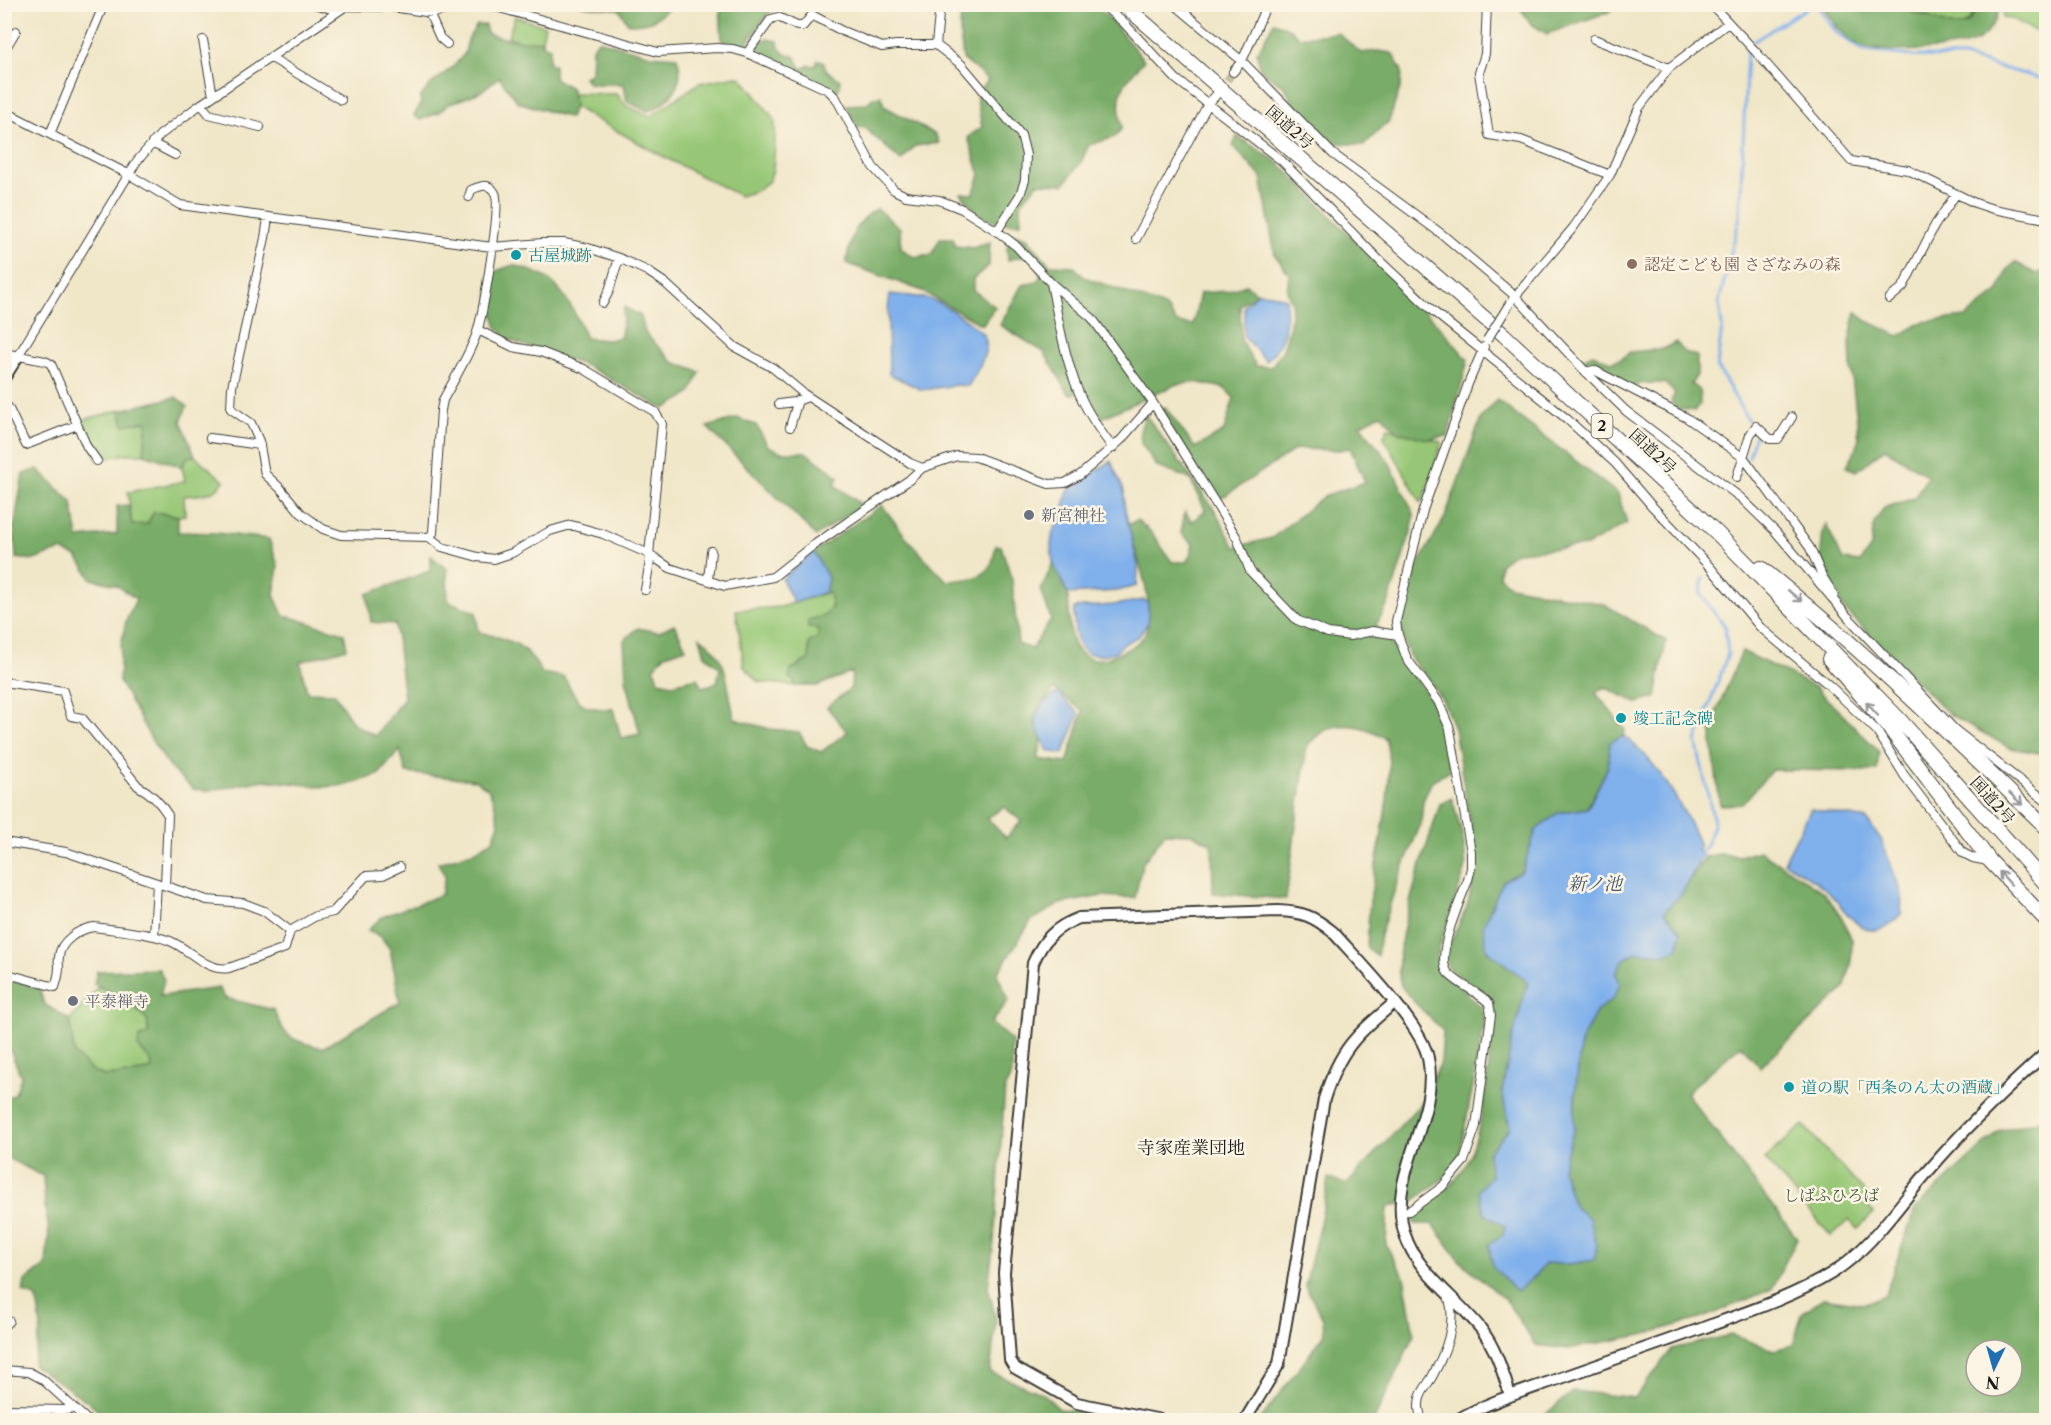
<svg xmlns="http://www.w3.org/2000/svg" width="2051" height="1425" font-family="'Libre Caslon Text','Noto Serif JP',serif">
<style>
.green{fill:#97c776;stroke:#5a7249;stroke-width:1.5}
.forest{fill:#79ac67;stroke:#4a6442;stroke-width:1.5;fill-rule:evenodd}
.water{fill:#80b0eb;stroke:#4e6684;stroke-width:1.5}
.lines{fill:none;stroke-linecap:round;stroke-linejoin:round}
.stream{stroke:#80b0eb;stroke-width:3}
.street-tunnel{stroke:#c6bea6;stroke-width:8;stroke-dasharray:8 4;stroke-linecap:butt}
.street-casing{stroke:#3c3a36;stroke-width:10}
.secondary-casing{stroke:#3c3a36;stroke-width:14}
.highway-casing{stroke:#3c3a36;stroke-width:16}
.street{stroke:#fff;stroke-width:8}
.secondary{stroke:#fff;stroke-width:10}
.highway{stroke:#fff;stroke-width:14}
.street-bridge-casing{stroke:#3c3a36;stroke-width:10;stroke-linecap:butt}
.street-bridge{stroke:#fff;stroke-width:8}
.oneway{stroke:#999}
.culture-dot{fill:#0f9aa8;stroke:#fcf5e5;stroke-width:2}
.education-dot{fill:#8d6e63;stroke:#fcf5e5;stroke-width:2}
.worship-dot{fill:#6b7280;stroke:#fcf5e5;stroke-width:2}
.labels{text-anchor:middle;stroke-width:5;stroke-linejoin:round;paint-order:stroke}
.shield{fill:#fcf5e5;stroke:#5f5d58;stroke-width:1.5}
.shield-label{font-size:15px;font-weight:bold;fill:#1c1c1c}
.street-label{font-size:16px;fill:#1c1c1c;stroke:#fcf5e5}
.culture-label{font-size:16px;fill:#0d838f;stroke:#fcf5e5;text-anchor:start}
.education-label{font-size:16px;fill:#785e54;stroke:#fcf5e5;text-anchor:start}
.worship-label{font-size:16px;fill:#5b616d;stroke:#fcf5e5;text-anchor:start}
.park-label{font-size:16px;fill:#47583c;stroke:#fcf5e5}
.water-label{font-size:18px;font-style:italic;fill:#44576f;stroke:#fcf5e5}
.neighbourhood-label{font-size:18px;fill:#1c1c1c;stroke:#fcf5e5}
</style>
<rect width="100%" height="100%" fill="#fcf5e5"/>
<filter id="ink" filterUnits="userSpaceOnUse"><feTurbulence type="fractalNoise" baseFrequency=".0167" numOctaves="2"/><feDisplacementMap in="SourceGraphic" scale="12" xChannelSelector="R" yChannelSelector="G"/><feConvolveMatrix kernelMatrix="1 2 1 2 8 2 1 2 1" color-interpolation-filters="sRGB"/></filter>
<filter id="wash" filterUnits="userSpaceOnUse"><feTurbulence type="fractalNoise" baseFrequency=".008" numOctaves="4" result="noise"/><feDisplacementMap in="SourceGraphic" scale="24" xChannelSelector="R" yChannelSelector="G"/><feGaussianBlur stdDeviation="1.35" result="paint"/><feColorMatrix in="noise" values="0 0 0 0 0 0 0 0 0 0 0 0 0 0 0 0 0 1.4 0 .05"/><feComposite in="paint" operator="in"/></filter>
<g filter="url(#wash)">
<rect width="100%" height="100%" fill="#f0e6c8"/>
<path class="green" d="M1909,5h68c-4,12 -11,19 -22,26l-29,-16 -14,-2z
M2004,5h42v32l-34,-18 -9,-1z
M515,16l30,10 -3,14 -13,3 -21,-6z
M736,76l6,2 33,42v25l-2,25 -4,11 -11,9 -18,6 -78,-40 -88,-49 -2,-14 45,1 9,12 25,10 48,-33z
M120,410l4,14 23,-3 -3,33h-19l-28,7 -15,-41z
M1388,428l54,14 -18,57 -3,4 -37,-66z
M195,456l29,25c-9,14 -25,14 -40,15l1,19 -7,1 -24,-4 -7,12 -15,1 -4,-33 57,-11 -3,-14 5,-10z
M829,592l3,15c-9,10 -14,17 -14,31l-9,5v16l-15,22 1,5 -36,-4 -15,-15 -8,-57 45,-3z
M99,986l25,12 23,21 5,50 -21,5 -27,2 -13,-6 -17,-16 -4,-34z
M1803,1125l69,75 -5,5 7,8 -17,16 -8,-9 -18,16 -66,-77z"/>
<path class="forest" d="M583,4h89v1c-15,14 -22,20 -44,19l-9,-15 -37,-3z
M772,4l1,3 -30,42 -21,-7 -2,-37z
M964,5h129l15,12 36,43c-23,27 -29,32 -22,68l-7,9 -26,8 -8,17 -17,22 -26,-1 -17,20v20c-34,-1 -39,-1 -60,-30l12,1 7,-19 -12,-38 14,-10 -6,-33 12,-14 -25,-21c-2,-18 -6,-38 1,-54z
M1518,5h93v6l-64,23 -16,-10z
M1821,5h40l4,6 20,-6h21l7,8c26,3 53,32 64,-8h23c-3,14 -8,25 -20,34 -16,12 -99,15 -118,8 -18,-7 -30,-27 -41,-42z
M1274,22l16,7 9,8 39,-4 23,20 16,-2 15,2 10,18 -1,14 -12,36 -25,24 -30,-2 -38,-34 -11,-22 -25,-17 -3,-17z
M477,25h8l2,8c14,6 40,10 55,7v4l8,3 -1,17h5v14l18,11 2,18 -4,11 -52,-16 -19,-25 -19,15 -33,13 -7,7 -20,8 -6,-5 7,-11 -1,-6 10,-13 24,-19 11,-13 3,-14z
M766,39l12,2 1,7 6,6 9,2 8,13 7,-4 6,1 3,-6 5,1 3,9 14,10v7l-4,6 -84,-41 8,-10z
M598,40l53,15 26,2c9,25 -5,46 -29,54l-21,-9 -3,-18h-35l-5,-7 7,-4 1,-24z
M881,96l3,10 52,29 3,8 -24,3 -14,15 -37,-34 -6,1 -12,-23 20,-1 8,-7z
M1237,136l42,27 159,162 30,35 -20,76 -21,3 -29,-7 -17,-18 -21,11 28,35 26,54 -2,15 -24,75 -12,21 12,14 48,67 9,29 5,35 -18,11 -9,20 -2,22 -24,60 -17,52 -3,21 -10,-8c1,-15 1,-31 3,-46 5,-45 28,-122 15,-164 -18,-11 -45,-19 -64,-5 -5,3 -10,9 -14,13l-21,153 -73,-6 -1,-49 -19,-10 -28,-1 -23,31 -7,34 -33,-2 -43,8 -28,17 -34,53 12,26 -18,23 21,18c-2,20 5,28 -7,46l-11,155 -6,45 8,33 -6,52 55,23 14,14 25,3 10,8h-987l-17,-17 -57,-38 8,-38 -4,-29 -14,-6 2,-11 21,-16 3,-36 -4,-22 -2,-31 -38,-19 -1,-57 11,-6 6,-17 -9,-23 -7,-10v-65l34,7 5,18 26,16 4,34 17,16 13,6 27,-2 21,-5 -1,-8 -13,-14 1,-9 10,-5 -2,-14 -23,-21 -30,-14 3,-13 62,-2 5,11 -4,16 59,-8 6,10 49,12c11,31 18,29 48,38l78,-46 -10,-53 -9,-12 -13,-7 14,-13 59,-22 4,-19 -7,-13 35,-11 20,-12 6,-17 -5,-21 -6,-13 -13,-9 -69,-7 -6,-23 -22,25 -31,10 -23,2 -60,-7 -57,11 -14,-2 -21,-19 -18,-26 -35,-63 2,-36 5,-24 10,-22 -20,-14 -24,-6 -15,-22 -16,-7 -27,10 -18,-2 -2,-30 9,-54 15,-5 34,33 6,36 39,-4v-28l12,-1 3,20 15,-1 7,-12 24,4v16l38,1 53,6 9,27 -4,29 9,20 61,18 3,15 -47,14 7,30 27,1 20,31 21,12 29,-38 -9,-74 -24,-2 -4,-28 63,-23 1,-15 16,13 1,32 28,11 3,20c33,9 45,9 63,41l22,4c16,28 15,32 49,32l8,29 19,-4 -14,-55 -2,-39 14,-12 21,4 15,-8 12,24 -23,8 -9,12 5,13 13,3 25,-6 5,9 15,-4 3,-15 -15,-13 -5,-18c32,22 25,49 35,82l35,10 29,3 8,14 14,6 26,-20 -20,-25 24,-19 1,-16 -35,14h-22l-1,-5 -5,-3 3,-9 17,-10v-16l9,-6v-9h-10v-8l16,-4 8,-9 -3,-15h-4l3,-14 -14,-26 68,-47 26,35 39,41c13,-1 37,-1 44,-16 3,-6 3,-14 5,-20l5,1 11,34 6,64 14,5 19,-30 -10,-29 12,-27c5,10 13,23 15,34 2,14 0,38 7,50 7,12 21,14 32,11 11,-4 29,-11 36,-21 17,-24 -8,-85 -15,-112l9,-5 15,13 20,29h16l5,-18 -12,-11 4,-21 7,10 13,-12 -15,-31 -33,-12 -16,-24 -1,-11 5,-18 69,95 21,38 37,-9 52,-42 41,-14 -15,-34 -11,2 -43,-1 -79,52 -57,-91 5,-3 30,41 29,-17 10,-33 -10,-10 -29,-6 -20,3 -74,33 -15,-25 -17,1 -25,-42 -44,-27 22,-40 13,-3 5,-4 -2,-18 -7,-6 -23,6 -1,-13 5,-13 15,4 23,27 23,1 11,11 82,30 11,16 16,2 7,-32 27,-2 19,-6 12,8 -18,12 1,35 15,26 15,1 12,-17 7,-25 2,-23 -5,-10 2,-18 -14,-19 -14,-78 -28,-31zM1054,689l29,22 -16,52 -29,-4 4,-19 -8,-19 4,-12zM1004,807l17,14 -15,17 -19,-20z
M877,209l23,19 1,20 13,9 18,-3 8,-16h13l2,8 18,2 17,-6 -1,23 -16,14v11l22,17 -13,18 -62,-35 -74,-27c5,-26 7,-40 31,-54z
M2015,262l21,12 10,-4v484l-36,-6 -61,-34 -106,-106 -23,-46 3,-31 3,-7 17,36 17,2 11,-15 3,-24 10,-15 30,-10 14,-22 -43,-28 -28,23 -11,-4 8,-14 5,-14 -8,-71 -1,-30 6,-27 9,9 34,16 23,-14 44,-5 33,-26 7,-19z
M513,265c13,4 28,8 39,17 16,15 26,36 34,56l23,2 12,-3 3,-30 17,9 4,17 28,29 27,10 -10,22 -26,15 -77,-43 -81,-27 -10,-13 -7,-32 4,-22z
M1676,342l8,10 13,4v19l-6,9 9,7v13l-5,7 -19,-2 -5,-8 4,-8 -11,-10h-20l-12,4 -32,-14 -20,-13 13,-6 18,8 10,-3 9,-7 33,-3z
M176,397l11,9 -6,15 14,35 -8,1 -5,10 -38,-13 3,-33 -23,4 -4,-15z
M1497,400l121,94 9,29 -40,23 -71,6 -16,12 -1,12 11,10 94,18 62,37 -10,57 -19,5 -33,-16 -8,6 29,37 -1,6 -13,6 -3,25 -21,41 -29,5 -22,17 -14,41 -19,10 -16,69 41,32 -26,110 8,36 -22,25 17,72 -2,10 34,39 8,-11 24,1 5,-57 -12,-39 12,-39 1,-34 6,-54 16,-31 16,-11c2,-17 2,-41 22,-47 8,-2 21,1 30,2l16,-22 -18,-20 19,-19 23,-36 14,-3 20,2 21,-5 62,40 18,23 12,26 -1,25 -7,24 -84,78 -19,-22 -55,48 111,145 -25,51 -69,29 -61,17 -74,14 -33,-4 -29,-45 -47,-40 -26,-36h-18l-3,-6c19,-17 45,-34 55,-56 19,-41 22,-102 27,-147l-2,-14c-8,-8 -41,-28 -44,-34 -7,-15 14,-45 19,-61 5,-17 8,-36 8,-55l-21,-123 -12,-29 -32,-42 -9,-23 -1,-13 11,-44 34,-60 36,-99z
M737,418l19,7 12,21 13,6h24l33,24 -3,9 27,20 -46,31 -109,-109z
M1742,651l73,36 64,64 -2,20 -105,-1 -30,34 -22,1 -10,-78z
M1452,798l11,39 3,30 -29,88v17l24,15 21,21 3,15 -28,145 -45,34 -24,4 -2,39 18,32 10,58 -40,85h-114l64,-85 -1,-16 -18,-33 18,-76 5,-32 19,6 75,-82 19,-40 2,-31c-9,-10 -35,-33 -41,-44 -16,-29 28,-149 38,-183z
M2046,1114v306h-507l34,-29 62,7 37,-49 59,-14 43,15 19,-5 9,-32 21,-15 40,6 22,-9 30,-86 84,-78 39,-10zM1976,1350h36v36h-36z"/>
<path class="water" d="M1258,293l14,1 14,5c1,23 -1,46 -20,62l-22,-24v-31z
M890,294c13,2 30,2 42,6 11,4 49,28 53,38 5,14 -10,37 -17,48l-12,-1 -34,5 -33,-16 -1,-64z
M1111,461l13,30v14l14,60 -1,21 -20,5 -49,3 -15,-31 -2,-18 2,-13 8,-14 7,-27z
M814,552l14,26 -3,14 -31,11 -12,-24z
M1144,600l4,3v20l-9,13 -17,9 -6,7 -14,3 -14,-1 -9,-9 -4,-13 -1,-24 39,-3z
M1058,693l21,21 -16,40 -15,-3c-3,-8 -11,-19 -12,-27 -2,-13 11,-26 22,-31z
M1624,736c7,6 15,12 21,19 22,24 42,61 55,90l-3,4 5,7 -20,37 -18,19 17,20 -3,15 -13,7 -29,-2 -13,8 -7,14 4,9 -7,16 -16,11 -16,31 -6,54 -1,34 -12,39 12,39 15,11 8,27 -3,15 -25,4 -23,-1 -9,11 -20,17 -24,-24 -4,-22 14,-10 2,-9 -20,-12 -7,-23 13,-15 -3,-23 22,-25 -8,-36 10,-53 16,-57 -41,-32 -4,-24 20,-45 19,-10 14,-41 22,-17 30,-5 20,-41 2,-25z
M1811,809l55,10 15,20 21,55 -1,20c-4,4 -9,9 -14,12 -26,18 -47,-25 -63,-38 -11,-10 -27,-17 -40,-26z"/>
<g class="lines">
<path class="stream" d="M1816,4l21,29 26,18 50,5 50,1 83,23
M1754,41l59,-37
M1747,49l-7,167 -21,86 3,25 -5,39 31,54
M1749,457l6,-22
M1701,854l7,-13 6,-19 -18,-81 32,-87 -3,-28 -25,-32 3,-15"/>
</g>
</g>
<g filter="url(#ink)">
<g class="lines">
<path class="street-tunnel" d="M1220,90l13,-18"/>
<g class="street-casing">
<path id="street" d="M313,4l19,5 15,-3 44,1 42,6 36,-9
M485,4l173,48 59,-4 16,1 14,4 81,37 8,8 37,69 21,23 12,6 33,4 23,9 35,22 19,15 35,37 41,35 61,85 84,135 13,33 47,49 31,13 22,3 22,-5 26,4
M940,4l-4,41 26,20 59,70 5,20 -1,25 -5,15 -23,36
M1101,4l22,18 53,57 106,82 100,102 52,49 133,107 48,44 36,42 59,62 50,60 70,59 47,45 27,44 59,78 10,5 15,3
M1174,4l68,57 91,93 110,81 72,61 71,76 40,39 115,87 34,33 73,86 107,113 91,71
M1487,4l-2,50 -6,19 10,62 32,5 89,35
M1711,4l45,48 95,109 57,9 67,33 18,6 53,10
M429,13l11,25 7,6
M1594,39l75,29
M203,40l10,56
M4,51l12,-20
M747,53l24,-34 7,-2 19,9h6l9,-11 30,16 40,16 14,-2h40
M270,57l71,43
M1233,72l9,-11 25,-57
M201,104l8,10 51,13
M4,111l126,64 50,30 312,42 51,-4h21l24,5 31,10 28,13 18,12 70,64 38,21 31,26 106,69 12,5
M50,134l54,-130
M152,143l23,12
M268,218l-3,20 -33,149 -1,22 20,14 8,18 6,33 16,15 20,24 22,16 18,6 88,2 13,10 36,10 16,2 18,-6 38,-22 21,-6 32,9 46,20 21,14 55,18 48,-9 38,-30 98,-67 13,-12 35,-12 19,1 73,27 16,-1 15,-8 40,-34 33,-38
M1136,239l72,-135 9,-10
M1051,283c7,35 13,71 26,105 8,21 22,42 36,60
M1513,299l60,-71 37,-53 29,-67 30,-40 59,-45
M1889,299l14,-12 32,-62 21,-31
M603,303l6,-12 10,-33
M478,330l35,17 28,5 43,17 71,43 7,12 -13,130 1,7 -5,29
M4,353l41,8 6,3 36,83 10,14
M18,356l119,-195 23,-26 37,-28 152,-103
M1586,372l8,-2 93,48 57,40 66,90 12,28 12,19
M779,404l15,-2 14,-5
M4,405l4,2 18,38 51,-20
M790,427l8,-27
M210,438l50,7
M1737,477l13,-42 6,-9 14,13h8l14,-22
M429,537l4,-4 8,-123 2,-10c10,-19 30,-51 35,-71 5,-18 24,-124 17,-136 -6,-11 -15,-7 -24,-3l-2,7
M708,580l3,-29
M4,682l59,9 8,25 11,2 56,68c13,7 22,16 30,29l-3,70
M4,842l62,10 141,48 36,3 21,8 26,20
M154,936l3,-53
M4,973l51,14c2,-6 4,-13 4,-20 0,-3 -1,-6 0,-10 1,-16 20,-28 35,-30 25,4 53,5 76,14 20,8 36,31 59,27l56,-20 5,-17 26,-15 17,-4 33,-36 17,-1 17,-8
M1400,1212l9,-1 33,-24 22,-26 12,-35 15,-111 -2,-12c-12,-12 -30,-18 -41,-30 -14,-16 13,-74 20,-93l3,-12v-16l-21,-123 -12,-28 -31,-42 -9,-24 -2,-14 27,-111 45,-126 16,-37
M4,1326l5,-5
M4,1370l25,2 13,7 45,41
M4,1409l64,1 6,-2
M1423,1420c-4,-5 -5,-15 -3,-22 2,-7 8,-14 12,-21 13,-24 26,-54 16,-81"/>
</g>
<g class="secondary-casing">
<path id="secondary" d="M4,378l14,-22
M1161,1420l-84,-17 -62,-35 -5,-8 -6,-87 29,-310c10,-23 22,-36 46,-45l199,-7c25,1 35,5 55,21 24,27 89,93 95,126 13,60 -43,116 -23,177 12,38 52,63 76,94 15,19 22,44 29,66
M1245,1420l34,-56 45,-265c16,-50 31,-63 70,-96
M1457,1420c31,-18 67,-29 101,-41 48,-17 97,-34 145,-51 44,-16 90,-31 129,-55 42,-27 67,-69 99,-105 36,-42 75,-79 115,-115"/>
</g>
<g class="highway-casing">
<path id="highway" d="M1123,4l381,331 213,198 182,186 147,165
M1761,568c100,80 193,170 285,259
M1829,659l58,66 103,136 56,59"/>
</g>
<use href="#street" class="street"/>
<use href="#secondary" class="secondary"/>
<use href="#highway" class="highway"/>
<g class="street-bridge-casing">
<path id="street-bridge" d="M1487,340l23,-37"/>
</g>
<use href="#street-bridge" class="street-bridge"/>
</g>
<defs><path id="oneway-shaft" d="M-6 0H5M1.5-3L5.5 0L1.5 3" fill="none" stroke-width="1.6" stroke-linecap="round" stroke-linejoin="round" transform="scale(1.5)"/></defs>
<g class="oneway">
<use href="#oneway-shaft" transform="translate(1795 596) rotate(40)"/>
<use href="#oneway-shaft" transform="translate(1872 709) rotate(-132)"/>
<use href="#oneway-shaft" transform="translate(2016 799) rotate(43)"/>
<use href="#oneway-shaft" transform="translate(2005 878) rotate(-132)"/>
</g>
</g>
<g class="culture-dot">
<circle cx="516" cy="255" r="6"/>
<circle cx="1621" cy="718" r="6"/>
<circle cx="1789" cy="1087" r="6"/>
</g>
<circle class="education-dot" cx="1632" cy="264" r="6"/>
<g class="worship-dot">
<circle cx="1029" cy="515" r="6"/>
<circle cx="73" cy="1001" r="6"/>
</g>
<g class="labels">
<rect class="shield" x="1591.5" y="414" width="21" height="24" rx="4.5"/>
<g class="shield-label">
<text x="1602" y="431">2</text>
</g>
<g class="street-label">
<text transform="translate(1290 127) rotate(41)" y="6">国道2号</text>
<text transform="translate(1653 451) rotate(43)" y="6">国道2号</text>
<text transform="translate(1993 800) rotate(48)" y="6">国道2号</text>
</g>
<g class="culture-label">
<text x="528" y="261">古屋城跡</text>
<text x="1633" y="724">竣工記念碑</text>
<text x="1801" y="1093">道の駅「西条のん太の酒蔵」</text>
</g>
<g class="education-label">
<text x="1644" y="270">認定こども園 さざなみの森</text>
</g>
<g class="worship-label">
<text x="1041" y="521">新宮神社</text>
<text x="85" y="1007">平泰禅寺</text>
</g>
<g class="park-label">
<text x="1831" y="1201">しばふひろば</text>
</g>
<g class="water-label">
<text x="1595" y="890">新ノ池</text>
</g>
<g class="neighbourhood-label">
<text x="1191" y="1154">寺家産業団地</text>
</g>
</g>
<rect width="2051" height="1425" fill="none" stroke="#fcf5e5" stroke-width="24"/>
<g transform="translate(1994 1368) rotate(185)"><circle r="28" fill="#fcf5e5" stroke="#a29e95" stroke-width="1.5"/>
<path d="M0-4.5L10 22L0 15L-10 22Z" fill="#1f6fb2"/>
<text y="-9" font-size="16" font-weight="bold" text-anchor="middle" fill="#1c1c1c">N</text>
</g>
</svg>
